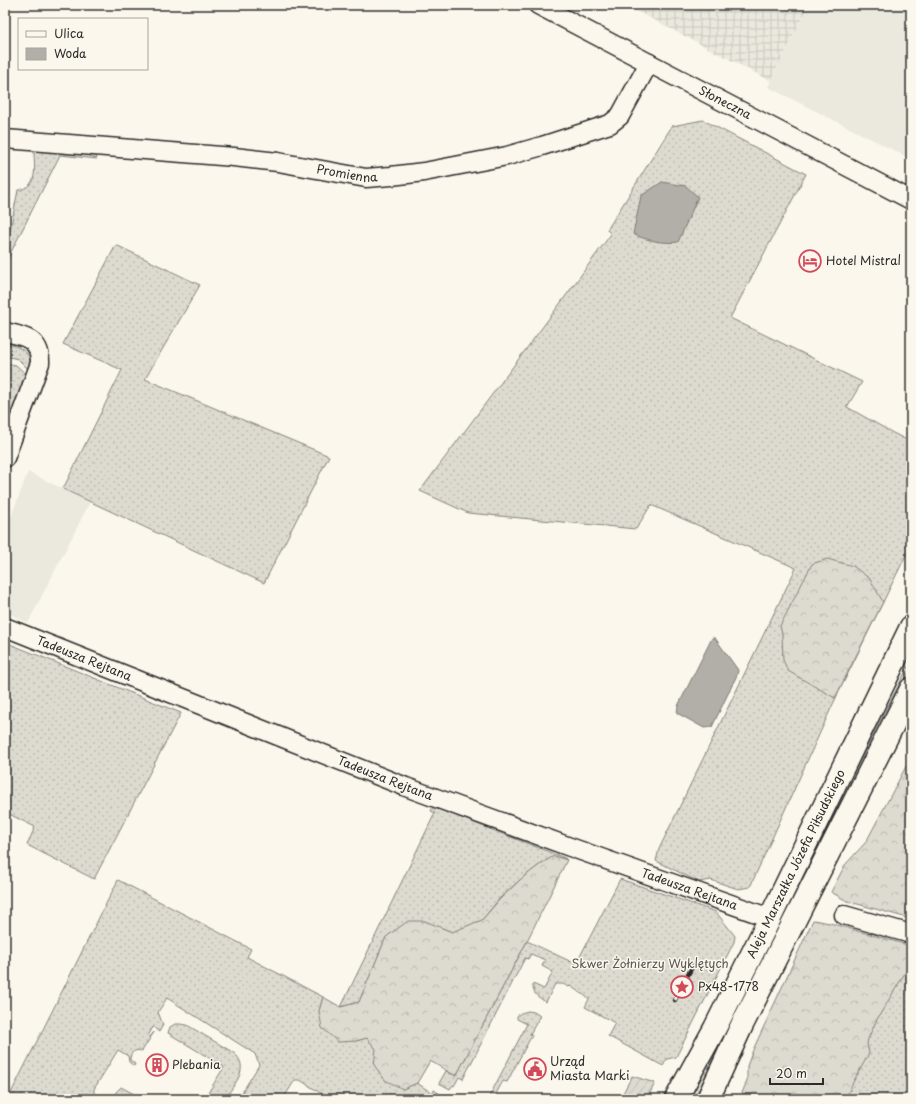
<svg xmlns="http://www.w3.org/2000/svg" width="916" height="1104" font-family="'Playpen Sans',sans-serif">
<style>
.built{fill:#ebe8de}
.industrial{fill:url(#industrial-grid)}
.grass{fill:url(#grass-dots);stroke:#84827e}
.forest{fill:url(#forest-crowns);stroke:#84827e}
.garden{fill:url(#garden-furrows);stroke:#84827e}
.water{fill:#b1afa7;stroke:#7b7a75}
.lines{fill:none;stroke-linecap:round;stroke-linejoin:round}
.street-casing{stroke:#2b2b2b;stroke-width:21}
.secondary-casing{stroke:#2b2b2b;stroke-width:25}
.street{stroke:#fbf7ec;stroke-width:18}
.secondary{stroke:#fbf7ec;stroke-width:22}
.rail-casing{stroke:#2b2b2b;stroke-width:4.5}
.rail{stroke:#fbf7ec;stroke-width:3;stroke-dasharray:9;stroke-linecap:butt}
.labels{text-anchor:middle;stroke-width:3;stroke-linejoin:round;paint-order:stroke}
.street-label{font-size:12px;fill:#2b2b2b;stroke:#fbf7ec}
.poi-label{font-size:12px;fill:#2b2b2b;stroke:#fbf7ec;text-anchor:start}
.park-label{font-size:12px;fill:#585754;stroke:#fbf7ec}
</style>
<defs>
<pattern id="industrial-grid" width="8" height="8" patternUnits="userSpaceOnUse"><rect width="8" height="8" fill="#ebe8de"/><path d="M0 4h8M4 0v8" fill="none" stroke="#cac7bf"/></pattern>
<pattern id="grass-dots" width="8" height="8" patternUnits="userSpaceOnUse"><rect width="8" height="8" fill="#dddad0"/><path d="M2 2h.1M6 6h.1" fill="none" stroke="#bebbb3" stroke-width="1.8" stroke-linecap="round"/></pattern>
<pattern id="forest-crowns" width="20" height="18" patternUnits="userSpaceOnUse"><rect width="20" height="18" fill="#dddad0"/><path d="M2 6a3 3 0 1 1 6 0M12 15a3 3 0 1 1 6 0" fill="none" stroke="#bebbb3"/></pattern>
<pattern id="garden-furrows" width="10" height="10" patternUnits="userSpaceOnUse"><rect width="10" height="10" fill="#dddad0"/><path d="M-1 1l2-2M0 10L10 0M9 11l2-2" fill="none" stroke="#bebbb3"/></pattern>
</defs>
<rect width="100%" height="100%" fill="#fbf7ec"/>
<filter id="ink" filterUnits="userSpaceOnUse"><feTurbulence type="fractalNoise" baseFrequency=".025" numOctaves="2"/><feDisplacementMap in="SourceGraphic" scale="8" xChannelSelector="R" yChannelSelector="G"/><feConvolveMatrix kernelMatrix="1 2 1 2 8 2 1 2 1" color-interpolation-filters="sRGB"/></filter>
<g filter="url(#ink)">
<path class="built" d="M809,5h102v154l-143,-72z
M28,472l62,30 -62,121 -23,-12v-78z"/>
<path class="industrial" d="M625,5h184l-38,76z"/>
<path class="grass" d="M703,120l103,54 -76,144 132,64 -15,25 46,26 18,9v103l-78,159 -83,183 -12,2 -27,-9 -12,2 -43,-21 3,-12 137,-281 -145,-63 -15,24 -168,-16 -48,-22 145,-194 46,-63 -4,-4 65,-104z
M36,148l60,7 1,4 -37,-4 -55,109v-8l13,-66c21,-3 16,-22 16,-39z
M116,245l84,40 -55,94 184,77 -65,127 -201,-94 59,-119 -59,-26z
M5,343c14,4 29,8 24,27l-11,-11 -13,-3z
M5,363l11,2 11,10 -19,53 -3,-1z
M5,642l176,71 -87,166 -67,-34 8,-18 -30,-15z
M911,661v8l-108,213 -5,-2z
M433,807l132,51 2,2 -13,-4 -12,7 -21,16 -21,19 -18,22 -26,11 -4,1 -15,-6 -51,11 -27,65 -18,5 94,-194 -4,-2z
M620,879l96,33 19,24 -1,6 -58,115 -9,2 -4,7 -55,-30 7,-13 -30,-16 4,-8c-6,-5 -12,-8 -19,-13l-1,1 -6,-3h-8l-9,18c-8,-5 -14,-8 -13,-18l11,5 9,-17 -11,-6 3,-6 -14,-6 -3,5 -3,-1 -62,121 -4,-2 -5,9 -1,-1 -3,4 -11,-6 7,-12 10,5 71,-135 49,23z
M118,880l133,69 -4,8 76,40 -4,14 37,30 11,-3 9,11 27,40 14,-6 15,10 2,-3 6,4 -3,5h-107l-30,-19h-5l-12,19h-45l21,-34 -4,-11 -88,-56 -9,14 5,13 -4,7 -6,-5 -5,9 2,1 4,-5 -12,19c-7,-2 -12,1 -12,9l5,4 -1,2 -5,-4 -1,-6 -10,-6 -24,39v10h-86z
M791,895l5,2 -67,127 -33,75h-6z
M911,960v139h-76l41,-78z
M528,1011l6,1 6,4 -10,18 2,1 -25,47 -4,-1 -10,18h-5l39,-75 -10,-5v-3l4,-3z
M175,1024h5l7,1 47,28c17,15 0,31 -9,46h-15l-2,-6 16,-26 -56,-34 2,-6z
M121,1087l13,7 -3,5h-18l3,-7z"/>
<path class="forest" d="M827,559l26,7 17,13 13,23 -48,96 -47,-27 -5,-11 -1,-26 -2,-8 32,-62z
M911,757v162l-64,-18 -16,-9 14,-27 21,-23z
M554,856l13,4 -40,81 -71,135 -26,-15 -13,22 -14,6 -18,-9 -11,-15 2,-16 -9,-11 -11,3 -18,1 -16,-14 -3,-17 4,-14 18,10 18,-5 27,-65 22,-16h17l27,11 30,-12 18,-21 21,-20 21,-16z
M813,920l17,3 81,23v17l-35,58 -8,18 -1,5 2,8 -2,5 -16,29 -5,13h-87l-17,-6 5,-12v-15l6,-16z"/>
<path class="garden" d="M632,1076l23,7 -8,16h-27z"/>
<path class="water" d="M662,182l24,4 12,11 -20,45c-14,2 -33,-2 -45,-8l8,-38z
M712,638h3l23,32 -1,5 -25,52 -8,1 -27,-15 1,-7z"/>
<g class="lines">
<g class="street-casing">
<g id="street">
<path id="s1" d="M538,5l373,195"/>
<path id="s2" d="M5,139l229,18 44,5 88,16 25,-2 33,-4 83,-16 35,-10 68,-22 10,-8 29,-53"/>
<path d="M5,332c19,4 36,7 35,31l-35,95"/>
<path id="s3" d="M5,627l401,160 164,60 200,71"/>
<path d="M844,915l67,19"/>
</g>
</g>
<g class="secondary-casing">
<g id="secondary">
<path id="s4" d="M676,1099l39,-71 55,-110 141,-291"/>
<path d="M708,1099l34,-74 169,-336"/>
</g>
</g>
<use href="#street" class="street"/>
<use href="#secondary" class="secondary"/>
<g class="rail-casing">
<path id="rail" d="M675,1000l18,-35"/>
</g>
<use href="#rail" class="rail"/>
</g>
</g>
<defs>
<g id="hotel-ring" transform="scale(1.15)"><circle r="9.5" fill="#fbf7ec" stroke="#d1495b" stroke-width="1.5"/><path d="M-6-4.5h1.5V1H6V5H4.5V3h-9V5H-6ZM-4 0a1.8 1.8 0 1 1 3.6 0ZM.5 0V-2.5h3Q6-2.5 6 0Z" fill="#d1495b"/></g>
<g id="sight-ring" transform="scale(1.15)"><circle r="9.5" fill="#fbf7ec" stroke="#d1495b" stroke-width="1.5"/><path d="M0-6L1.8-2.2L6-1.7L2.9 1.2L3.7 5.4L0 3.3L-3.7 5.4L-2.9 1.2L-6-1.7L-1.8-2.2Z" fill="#d1495b"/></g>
<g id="building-ring" transform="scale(1.15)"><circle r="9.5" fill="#fbf7ec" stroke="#d1495b" stroke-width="1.5"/><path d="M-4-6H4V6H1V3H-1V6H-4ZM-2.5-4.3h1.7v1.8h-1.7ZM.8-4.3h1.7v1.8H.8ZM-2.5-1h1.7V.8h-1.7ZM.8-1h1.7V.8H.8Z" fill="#d1495b"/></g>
<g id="civic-ring" transform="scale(1.15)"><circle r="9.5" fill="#fbf7ec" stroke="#d1495b" stroke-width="1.5"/><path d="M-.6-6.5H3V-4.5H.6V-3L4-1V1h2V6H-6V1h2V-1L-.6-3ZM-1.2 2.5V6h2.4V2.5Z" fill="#d1495b"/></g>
</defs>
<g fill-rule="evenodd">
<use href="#hotel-ring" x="810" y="261"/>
<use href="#sight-ring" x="682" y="987"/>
<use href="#building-ring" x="157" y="1065"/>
<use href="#civic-ring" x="535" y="1069"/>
</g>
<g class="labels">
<g class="street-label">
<text dy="4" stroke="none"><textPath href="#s1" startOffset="211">Słoneczna</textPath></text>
<text dy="4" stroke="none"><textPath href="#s2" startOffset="344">Promienna</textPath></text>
<text dy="4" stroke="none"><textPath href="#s3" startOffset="85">Tadeusza Rejtana</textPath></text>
<text dy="4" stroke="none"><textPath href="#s3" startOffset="409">Tadeusza Rejtana</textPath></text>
<text dy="4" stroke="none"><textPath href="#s4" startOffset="264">Aleja Marszałka Józefa Piłsudskiego</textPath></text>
<text dy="4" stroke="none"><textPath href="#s3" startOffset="733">Tadeusza Rejtana</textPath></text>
</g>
<g class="poi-label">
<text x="826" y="265">Hotel Mistral</text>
<text x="698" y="991">Px48-1778</text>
<text x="550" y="1066">Urząd<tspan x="550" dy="14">Miasta Marki</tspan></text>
<text x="172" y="1069">Plebania</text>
</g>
<g class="park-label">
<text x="650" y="968">Skwer Żołnierzy Wyklętych</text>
</g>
</g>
<rect width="916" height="1104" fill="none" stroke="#fbf7ec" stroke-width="20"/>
<rect x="10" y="10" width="896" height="1084" fill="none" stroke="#2b2b2b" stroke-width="1.5" filter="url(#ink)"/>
<rect x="18" y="18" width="130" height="52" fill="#fbf7ec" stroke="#a8a59f"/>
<rect x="26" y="31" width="20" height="6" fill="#fbf7ec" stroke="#a8a59f"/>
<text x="54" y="38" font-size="12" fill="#2b2b2b">Ulica</text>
<rect x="26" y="48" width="20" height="12" fill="#b1afa7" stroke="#a8a59f"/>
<text x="54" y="58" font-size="12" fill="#2b2b2b">Woda</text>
<path d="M770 1078v6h53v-6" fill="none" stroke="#2b2b2b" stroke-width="2"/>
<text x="776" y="1078" font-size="12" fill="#2b2b2b" stroke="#fbf7ec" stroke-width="3" paint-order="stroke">20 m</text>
</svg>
